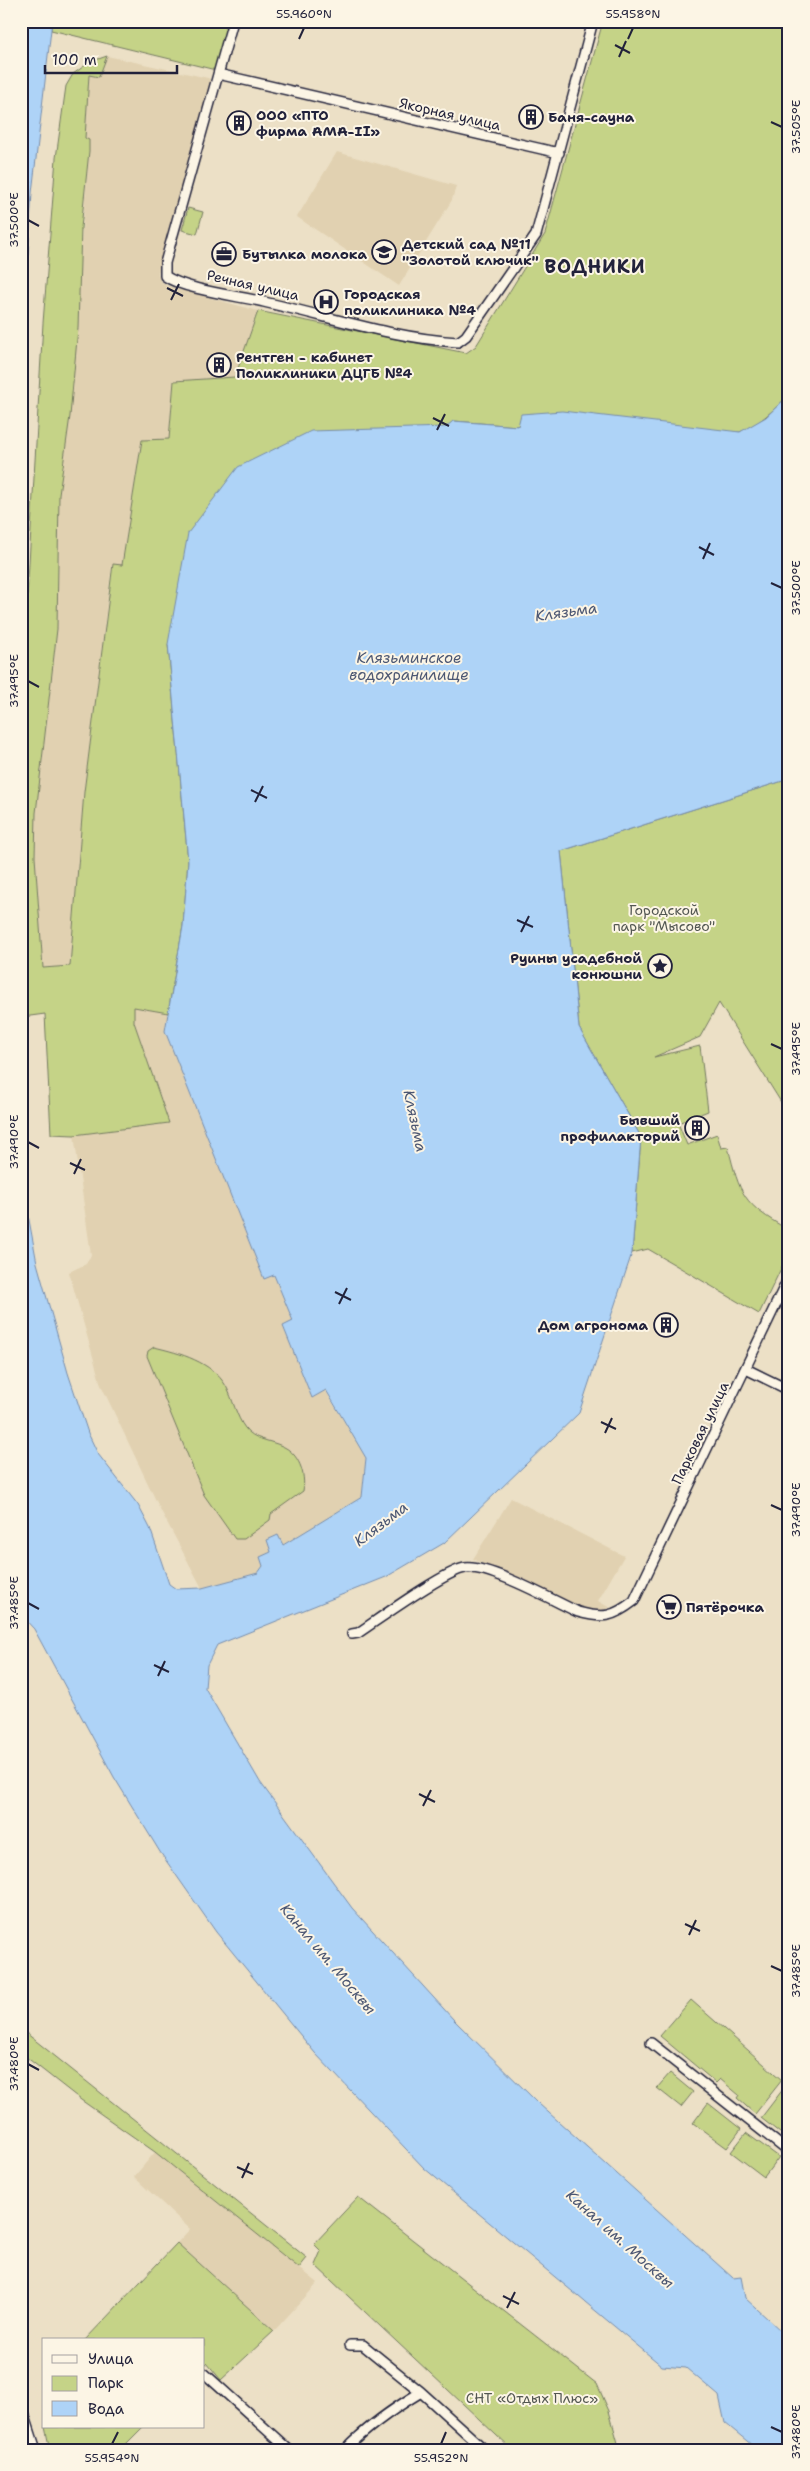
<svg xmlns="http://www.w3.org/2000/svg" width="810" height="2471" font-family="'Shantell Sans',sans-serif">
<style>
.built{fill:#e1d1b1}
.green{fill:#c5d387;stroke:#747a61}
.water{fill:#aed3f7;stroke:#768cac}
.lines{fill:none;stroke-linecap:round;stroke-linejoin:round}
.minor-casing{stroke:#22223b;stroke-width:12}
.minor{stroke:#fcf5e5;stroke-width:9}
.ticks{fill:none;stroke:#22223b;stroke-width:2}
.labels{text-anchor:middle;stroke-width:4;stroke-linejoin:round;paint-order:stroke}
.street-label{font-size:14px;fill:#22223b;stroke:#fcf5e5}
.poi-label{font-size:14px;font-weight:bold;fill:#22223b;stroke:#fcf5e5;text-anchor:start}
.park-label{font-size:14px;fill:#535752;stroke:#fcf5e5}
.water-label{font-size:15px;font-style:italic;fill:#4c5773;stroke:#fcf5e5}
.district-label{font-size:19px;font-weight:bold;letter-spacing:1px;fill:#22223b;stroke:#fcf5e5}
.neatline{fill:none;stroke:#22223b;stroke-width:2}
.ticks-label{font-size:12px;text-anchor:middle;fill:#22223b}
</style>
<rect width="100%" height="100%" fill="#ece0c6"/>
<filter id="ink" filterUnits="userSpaceOnUse"><feTurbulence type="fractalNoise" baseFrequency=".02" numOctaves="2"/><feDisplacementMap in="SourceGraphic" scale="10" xChannelSelector="R" yChannelSelector="G"/><feConvolveMatrix kernelMatrix="1 2 1 2 8 2 1 2 1" color-interpolation-filters="sRGB"/></filter>
<g filter="url(#ink)">
<path class="built" d="M107,56l101,22 3,2 -53,193 2,8 7,5 91,25 -23,66 -61,4 -5,58 -27,1 -20,125h-10l-28,227 -14,174 -27,2 -8,-111 1,-44 21,-184 2,-134 30,-344 -5,-12 5,-64 10,2z
M337,152l119,34 -4,14 -53,86 -102,-69z
M134,1007l34,6 -3,18 99,247 10,-3 19,47 -10,4 29,71 13,-7 41,68 -4,39 -79,48 -16,-5 4,12 -13,21 -56,15 -42,-79 -59,-124 -32,-113 17,-8 5,-9 -17,-120 95,-12 -35,-101z
M511,1498l113,58 -26,45 12,7 -14,3 -15,-2 -108,-50z
M155,2152l163,131 -44,48 -97,-88 13,-14 -56,-52z"/>
<path class="green" d="M52,21h186l-14,51 -173,-42z
M603,21h184l2,374c-16,15 -29,29 -49,37l-222,-6 -64,-5 -286,223 20,217 -5,65 -15,87 -34,-6v15l35,101 -95,12 -23,-1 -6,-120 -22,3 -2,-22v-294l22,-378 13,-165 10,-72 7,-12 17,-12 17,-6 -8,21 -10,-2 -4,63 4,2v11l-8,77 -3,100 -8,88 -11,79 -2,134 -21,184 -1,44 8,111 27,-2 14,-174 29,-228 9,1 20,-125 27,-1 5,-58 61,-4 23,-66 208,42 10,-7 69,-112z
M188,208l15,4 -6,22 -15,-4z
M789,779v336l-70,-112 -19,34 -46,20 46,-11 8,65 -30,12 9,22 30,-11 4,14 7,-1c12,48 15,57 59,82l-4,7 6,16 -30,62 -111,-65 -16,4 9,-116 -62,-109 -18,-177z
M154,1347c26,6 58,15 72,39 7,13 10,30 19,42 9,12 24,12 37,18 17,7 24,28 21,45l-32,23 -1,6 -26,19h-9l-31,-44 -57,-139 1,-5z
M691,2000l91,80 -27,34 -18,-16 2,-3 -19,-16 -4,4 -56,-47z
M21,2029l286,229 -8,10 -144,-116 -74,-52 -60,-47z
M670,2073l23,19 -12,15 -24,-19z
M787,2084l2,2v54l-28,-22z
M708,2103l33,26 -14,19 -34,-25z
M746,2133l33,24 -15,20 -33,-25z
M358,2197l239,187 12,27 11,39h-108l-197,-185 6,-14 -7,-7z
M177,2243l97,88 -53,49 -14,-17 -3,3v-26h-119z
M45,2427h98l-23,23h-70z"/>
<path class="water" d="M21,21h31l-20,172 -11,171z
M789,395v384l-228,72 18,177 62,109 -9,116 -53,160 -135,130 -58,34 -169,68 -10,20 -2,23 55,94 92,126 101,111 86,85 194,174 8,-1 4,21 35,32h9v120h-31l-33,-27 -6,-27 -33,-28 -24,-2 -238,-198 -109,-115 -99,-121 -56,-80 -46,-75 -80,-148 -13,-14v-438l16,86 31,110 20,60 10,21 40,51 12,23 19,56 7,5 26,-1 56,-15 5,-7 -3,-9 11,-5 -4,-12 11,-5 5,10 79,-48 4,-39 -40,-68 -14,8 -29,-72 10,-5 -19,-46 -10,4 -99,-248 18,-105 5,-65 -20,-217 20,-111 50,-66 73,-36 135,-4 7,-6 65,5 3,-12 41,-3 178,21 26,-15z"/>
<g class="lines">
<g class="minor-casing">
<path id="minor" d="M233,21l-68,242v13c20,14 74,20 99,26 64,14 128,36 194,40l8,-6 70,-101 57,-214
M218,74l341,79
M746,1369l43,21
M352,1634l6,-1c21,-14 87,-62 107,-65 23,-4 89,33 113,44 26,7 35,5 56,-11l155,-324
M651,2043l138,109
M350,2345h13l58,47 64,58
M204,2373l85,77
M21,2404l15,46
M345,2450c23,-24 48,-41 76,-58"/>
</g>
<use href="#minor" class="minor"/>
</g>
</g>
<path class="ticks" d="M299,39l5,-11M628,39l5,-11M615,45l15,8M619,57l7,-16M771,122l11,5M28,220l11,6M167,288l16,8M171,300l8,-16M433,418l16,8M437,430l8,-16M699,547l15,8M703,559l7,-16M771,583l11,5M28,681l11,6M251,790l16,8M255,802l8,-16M517,920l16,7M521,932l8,-16M771,1044l11,5M28,1142l11,6M70,1163l15,7M74,1174l7,-15M335,1292l16,8M339,1304l8,-16M601,1422l15,7M605,1433l7,-15M771,1505l11,5M28,1603l11,6M154,1665l15,7M158,1676l7,-15M419,1794l16,8M423,1806l8,-16M685,1924l15,7M689,1935l7,-15M771,1966l11,5M28,2064l11,6M237,2167l16,7M242,2178l7,-15M503,2296l16,8M507,2308l8,-16M771,2427l11,5M112,2444l6,-12M441,2444l5,-12"/>
<defs>
<g id="building-ring" transform="scale(1.25)"><circle r="9.5" fill="#fcf5e5" stroke="#22223b" stroke-width="1.5"/><path d="M-4-6H4V6H1V3H-1V6H-4ZM-2.5-4.3h1.7v1.8h-1.7ZM.8-4.3h1.7v1.8H.8ZM-2.5-1h1.7V.8h-1.7ZM.8-1h1.7V.8H.8Z" fill="#22223b"/></g>
<g id="school-ring" transform="scale(1.25)"><circle r="9.5" fill="#fcf5e5" stroke="#22223b" stroke-width="1.5"/><path d="M0-5L7-2L0 1L-7-2ZM-4 1L0 2.5L4 1V4Q0 6-4 4Z" fill="#22223b"/></g>
<g id="office-ring" transform="scale(1.25)"><circle r="9.5" fill="#fcf5e5" stroke="#22223b" stroke-width="1.5"/><path d="M-6-3h4V-5.5h4V-3h4V5H-6ZM-1-4.5V-3h2v-1.5ZM-6 0V1H6V0Z" fill="#22223b"/></g>
<g id="hospital-ring" transform="scale(1.25)"><circle r="9.5" fill="#fcf5e5" stroke="#22223b" stroke-width="1.5"/><path d="M-5-5h3v3.5h4V-5h3V5h-3V1.5h-4V5h-3Z" fill="#22223b"/></g>
<g id="sight-ring" transform="scale(1.25)"><circle r="9.5" fill="#fcf5e5" stroke="#22223b" stroke-width="1.5"/><path d="M0-6L1.8-2.2L6-1.7L2.9 1.2L3.7 5.4L0 3.3L-3.7 5.4L-2.9 1.2L-6-1.7L-1.8-2.2Z" fill="#22223b"/></g>
<g id="supermarket-ring" transform="scale(1.25)"><circle r="9.5" fill="#fcf5e5" stroke="#22223b" stroke-width="1.5"/><path d="M-6-5.5h2.5l.6 2H6L4.5 2H-2.5L-4.4-4H-6ZM-1.5 3.2a1.3 1.3 0 1 0 .1 0ZM3 3.2a1.3 1.3 0 1 0 .1 0Z" fill="#22223b"/></g>
</defs>
<g fill-rule="evenodd">
<use href="#building-ring" x="531" y="117"/>
<use href="#building-ring" x="239" y="123"/>
<use href="#school-ring" x="384" y="252"/>
<use href="#office-ring" x="224" y="254"/>
<use href="#hospital-ring" x="326" y="302"/>
<use href="#building-ring" x="219" y="365"/>
<use href="#sight-ring" x="660" y="966"/>
<use href="#building-ring" x="697" y="1128"/>
<use href="#building-ring" x="666" y="1325"/>
<use href="#supermarket-ring" x="669" y="1607"/>
</g>
<g class="labels">
<g class="street-label">
<text transform="translate(450 114) rotate(13)" y="5">Якорная улица</text>
<text transform="translate(253 285) rotate(13)" y="5">Речная улица</text>
<text transform="translate(700 1433) rotate(-64)" y="5">Парковая улица</text>
</g>
<g class="poi-label">
<text x="256" y="120">ООО «ПТО<tspan x="256" dy="16">фирма АМА-II»</tspan></text>
<text x="548" y="122">Баня-сауна</text>
<text x="402" y="249">Детский сад №11<tspan x="402" dy="16">"Золотой ключик"</tspan></text>
<text x="242" y="259">Бутылка молока</text>
<text x="344" y="299">Городская<tspan x="344" dy="16">поликлиника №4</tspan></text>
<text x="236" y="362">Рентген - кабинет<tspan x="236" dy="16">Поликлиники ДЦГБ №4</tspan></text>
<text x="642" y="963" text-anchor="end">Руины усадебной<tspan x="642" dy="16">конюшни</tspan></text>
<text x="680" y="1125" text-anchor="end">Бывший<tspan x="680" dy="16">профилакторий</tspan></text>
<text x="648" y="1330" text-anchor="end">Дом агронома</text>
<text x="686" y="1612">Пятёрочка</text>
</g>
<g class="park-label">
<text x="664" y="915">Городской<tspan x="664" dy="16">парк "Мысово"</tspan></text>
<text x="532" y="2403">СНТ «Отдых Плюс»</text>
</g>
<g class="water-label">
<text transform="translate(566 612) rotate(-8)" y="5">Клязьма</text>
<text x="409" y="663">Клязьминское<tspan x="409" dy="17">водохранилище</tspan></text>
<text transform="translate(415 1121) rotate(78)" y="5">Клязьма</text>
<text transform="translate(381 1524) rotate(-37)" y="5">Клязьма</text>
<text transform="translate(328 1959) rotate(50)" y="5">Канал им. Москвы</text>
<text transform="translate(620 2239) rotate(42)" y="5">Канал им. Москвы</text>
</g>
<g class="district-label">
<text x="595" y="273">ВОДНИКИ</text>
</g>
</g>
<rect width="810" height="2471" fill="none" stroke="#fcf5e5" stroke-width="55"/>
<rect x="42" y="2338" width="162" height="90" fill="#fcf5e5" stroke="#a5a1a1"/>
<rect x="52" y="2355" width="25" height="8" fill="#fcf5e5" stroke="#a5a1a1"/>
<text x="88" y="2364" font-size="15" fill="#22223b">Улица</text>
<rect x="52" y="2376" width="25" height="15" fill="#c5d387" stroke="#a5a1a1"/>
<text x="88" y="2388" font-size="15" fill="#22223b">Парк</text>
<rect x="52" y="2401" width="25" height="15" fill="#aed3f7" stroke="#a5a1a1"/>
<text x="88" y="2414" font-size="15" fill="#22223b">Вода</text>
<path d="M45 65v8h132v-8" fill="none" stroke="#22223b" stroke-width="2.5"/>
<text x="52" y="65" font-size="15" fill="#22223b" stroke="#fcf5e5" stroke-width="4" paint-order="stroke">100 m</text>
<rect x="28" y="28" width="754" height="2416" class="neatline"/>
<g class="ticks-label">
<text x="304" y="18">55.960°N</text>
<text x="633" y="18">55.958°N</text>
<text transform="translate(796 127) rotate(-90)" y="4">37.505°E</text>
<text transform="translate(14 220) rotate(-90)" y="4">37.500°E</text>
<text transform="translate(796 588) rotate(-90)" y="4">37.500°E</text>
<text transform="translate(14 681) rotate(-90)" y="4">37.495°E</text>
<text transform="translate(796 1049) rotate(-90)" y="4">37.495°E</text>
<text transform="translate(14 1142) rotate(-90)" y="4">37.490°E</text>
<text transform="translate(796 1510) rotate(-90)" y="4">37.490°E</text>
<text transform="translate(14 1603) rotate(-90)" y="4">37.485°E</text>
<text transform="translate(796 1971) rotate(-90)" y="4">37.485°E</text>
<text transform="translate(14 2064) rotate(-90)" y="4">37.480°E</text>
<text transform="translate(796 2432) rotate(-90)" y="4">37.480°E</text>
<text x="112" y="2462">55.954°N</text>
<text x="441" y="2462">55.952°N</text>
</g>
</svg>
